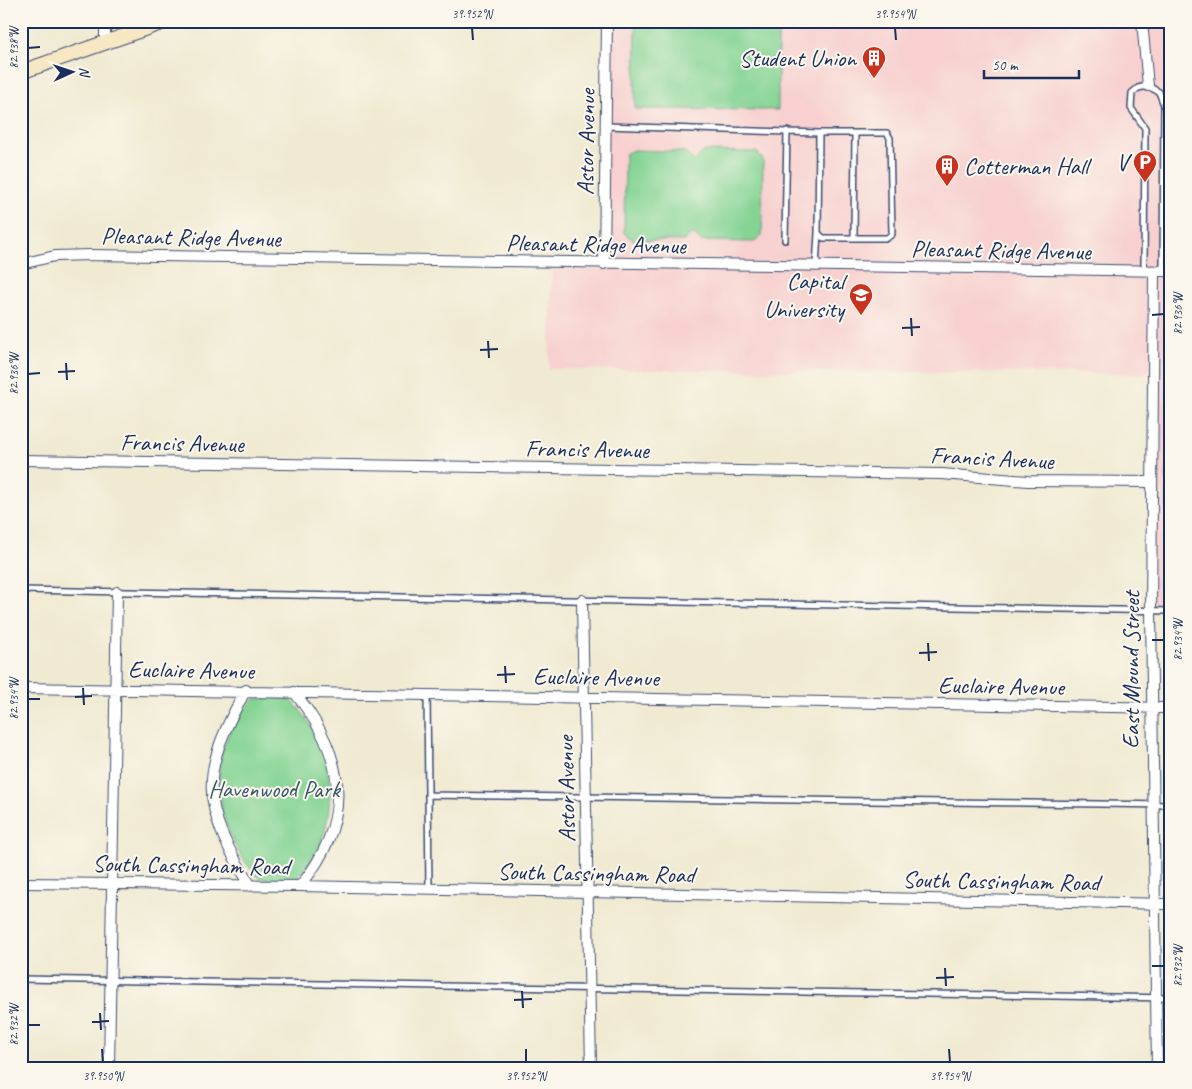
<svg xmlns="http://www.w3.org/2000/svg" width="1192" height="1089" font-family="Caveat,sans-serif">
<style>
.built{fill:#f7d0cf}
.green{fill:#85d494;stroke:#508279}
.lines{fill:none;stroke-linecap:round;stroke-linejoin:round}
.lane-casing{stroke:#3b4b6f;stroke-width:8}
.street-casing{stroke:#3b4b6f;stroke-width:12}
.secondary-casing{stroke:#3b4b6f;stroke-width:16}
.lane{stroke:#fff;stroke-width:5}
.street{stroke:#fff;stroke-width:10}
.secondary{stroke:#f7e8c3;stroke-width:14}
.ticks{fill:none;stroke:#1b2f5e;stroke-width:2}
.labels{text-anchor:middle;stroke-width:4;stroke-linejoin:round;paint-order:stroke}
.poi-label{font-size:24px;fill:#1b2f5e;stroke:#fbf7ec;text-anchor:end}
.street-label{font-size:24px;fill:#1b2f5e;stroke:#fbf7ec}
.park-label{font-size:24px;fill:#36586c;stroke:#fbf7ec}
.neatline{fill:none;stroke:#1b2f5e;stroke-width:2}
.ticks-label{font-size:12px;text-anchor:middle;fill:#1b2f5e}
</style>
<rect width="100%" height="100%" fill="#fbf7ec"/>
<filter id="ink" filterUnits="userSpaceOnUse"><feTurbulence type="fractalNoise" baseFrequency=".02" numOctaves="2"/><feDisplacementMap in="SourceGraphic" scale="10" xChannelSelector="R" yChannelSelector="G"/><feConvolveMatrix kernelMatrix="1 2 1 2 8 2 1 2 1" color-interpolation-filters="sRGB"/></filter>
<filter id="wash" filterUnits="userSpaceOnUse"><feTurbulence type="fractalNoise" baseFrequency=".0096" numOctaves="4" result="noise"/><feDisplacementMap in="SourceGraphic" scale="20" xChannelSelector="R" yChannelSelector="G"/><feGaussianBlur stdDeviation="1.12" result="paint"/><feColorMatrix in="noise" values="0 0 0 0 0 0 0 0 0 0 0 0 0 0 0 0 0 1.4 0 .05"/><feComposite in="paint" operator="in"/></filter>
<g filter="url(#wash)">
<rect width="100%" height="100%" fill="#f0ead2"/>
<path class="built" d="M607,21h564v590l-20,-1 3,-236 -605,-5 3,-106 52,1z"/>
<path class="green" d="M636,21h142v89l-143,-1z
M633,150l52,2 9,9 10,-10 53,1 6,8 -1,75 -8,7 -53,-1 -9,-8 -8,8 -51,-1 -9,-7 1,-79z
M1167,450h4v151h-5z
M255,699c9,0 25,-3 34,1 8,4 13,13 18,20 32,44 32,121 -12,159h-34l-5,-4c-44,-47 -54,-131 -1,-176z"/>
</g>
<g filter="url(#ink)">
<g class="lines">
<g class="lane-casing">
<path id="lane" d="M606,126l213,7h68l3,5 2,96 -5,4h-64l-5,-5 1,-100
M854,238l1,-105
M785,240l2,-109
M816,267l2,-34
M1144,270l1,-142 -14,-20 1,-15 6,-5 10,-2 11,6 5,13 -1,166
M21,590l1150,21
M427,695l2,194
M428,795l743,10
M21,979l1150,19"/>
</g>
<g class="street-casing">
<path id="street" d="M105,21v22
M1142,21l6,65
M21,264l34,-8 35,-1 1081,16
M604,264l3,-243
M1154,271l-3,339 6,458
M21,460l921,14 86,7 123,1
M582,600l9,468
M21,688l1150,20
M246,690c-47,83 -46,116 5,196
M294,692c52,63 61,128 6,194
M21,883l279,3 871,18
M109,1068l8,-476"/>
</g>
<g class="secondary-casing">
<path id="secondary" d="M21,72l146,-51"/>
</g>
<use href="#lane" class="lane"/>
<use href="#street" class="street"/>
<use href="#secondary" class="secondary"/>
</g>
</g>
<path class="ticks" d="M472,28l1,12M895,28l1,12M28,48l12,-1M1152,315l12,-1M911,318l1,18M902,328l18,-1M488,341l1,17M480,350l18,-1M66,363l1,17M58,372l17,-1M28,374l12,-1M1152,640h12M928,643l1,18M919,653l18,-1M505,666l1,17M497,675l18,-1M83,688l1,17M75,697l17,-1M28,699h12M1152,966h12M945,968l1,18M936,978l18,-1M522,991l1,17M514,1000l18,-1M100,1013l1,17M92,1022l17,-1M28,1025h12M102,1049l1,13M526,1049v13M949,1049l1,13"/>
<defs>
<g id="building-pin" transform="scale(1.25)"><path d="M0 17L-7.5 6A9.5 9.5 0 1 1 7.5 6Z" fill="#c8321e" stroke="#fbf7ec"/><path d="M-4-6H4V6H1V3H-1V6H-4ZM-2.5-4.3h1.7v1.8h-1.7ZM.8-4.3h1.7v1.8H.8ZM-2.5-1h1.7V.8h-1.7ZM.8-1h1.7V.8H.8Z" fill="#fff"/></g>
<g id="parking-pin" transform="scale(1.25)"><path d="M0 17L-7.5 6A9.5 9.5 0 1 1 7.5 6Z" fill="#c8321e" stroke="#fbf7ec"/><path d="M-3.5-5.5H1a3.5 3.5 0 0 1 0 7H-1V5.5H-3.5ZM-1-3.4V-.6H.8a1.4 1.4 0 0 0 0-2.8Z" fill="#fff"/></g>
<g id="university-pin" transform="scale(1.25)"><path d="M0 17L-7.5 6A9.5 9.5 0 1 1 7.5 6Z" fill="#c8321e" stroke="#fbf7ec"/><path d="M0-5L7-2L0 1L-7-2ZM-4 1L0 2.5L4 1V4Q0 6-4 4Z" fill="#fff"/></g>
</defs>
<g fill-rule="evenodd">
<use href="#building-pin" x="874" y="58"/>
<use href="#parking-pin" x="1145" y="162"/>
<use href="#building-pin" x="947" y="166"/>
<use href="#university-pin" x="861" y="295"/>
</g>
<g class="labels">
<g class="poi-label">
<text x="856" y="66">Student Union</text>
<text x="1128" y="170">V</text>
<text x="964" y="174" text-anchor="start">Cotterman Hall</text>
<text x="844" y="289">Capital<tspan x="844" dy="28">University</tspan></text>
</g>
<g class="street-label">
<text transform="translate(586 142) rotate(-89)" y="8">Astor Avenue</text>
<text transform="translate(191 237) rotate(1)" y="8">Pleasant Ridge Avenue</text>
<text transform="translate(596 244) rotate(1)" y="8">Pleasant Ridge Avenue</text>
<text transform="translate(1001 250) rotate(1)" y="8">Pleasant Ridge Avenue</text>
<text transform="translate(182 443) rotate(1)" y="8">Francis Avenue</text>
<text transform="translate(587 449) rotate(1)" y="8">Francis Avenue</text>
<text transform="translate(992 458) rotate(3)" y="8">Francis Avenue</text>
<text transform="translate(191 670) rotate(1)" y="8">Euclaire Avenue</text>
<text transform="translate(1131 670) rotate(-90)" y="8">East Mound Street</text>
<text transform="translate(596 677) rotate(1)" y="8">Euclaire Avenue</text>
<text transform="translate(1001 686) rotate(1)" y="8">Euclaire Avenue</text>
<text transform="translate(566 789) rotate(-91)" y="8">Astor Avenue</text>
<text transform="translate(191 865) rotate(1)" y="8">South Cassingham Road</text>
<text transform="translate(596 873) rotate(1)" y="8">South Cassingham Road</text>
<text transform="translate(1001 881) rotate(1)" y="8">South Cassingham Road</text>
</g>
<g class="park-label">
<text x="274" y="797">Havenwood Park</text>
</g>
</g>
<rect width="1192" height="1089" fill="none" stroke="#fbf7ec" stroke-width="55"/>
<g transform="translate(72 72) rotate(87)" stroke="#fbf7ec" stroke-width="4" paint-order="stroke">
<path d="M0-4L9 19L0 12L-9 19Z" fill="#1b2f5e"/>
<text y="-8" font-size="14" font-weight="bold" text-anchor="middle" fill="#1b2f5e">N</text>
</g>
<path d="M984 70v8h95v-8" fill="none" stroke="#1b2f5e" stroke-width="2.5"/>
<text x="992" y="70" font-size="15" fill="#1b2f5e" stroke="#fbf7ec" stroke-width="4" paint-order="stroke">50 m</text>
<rect x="28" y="28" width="1136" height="1034" class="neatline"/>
<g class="ticks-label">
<text x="472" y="18">39.952°N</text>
<text x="895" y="18">39.954°N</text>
<text transform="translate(14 48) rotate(-90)" y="4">82.938°W</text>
<text transform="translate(1178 314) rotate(-90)" y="4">82.936°W</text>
<text transform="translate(14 374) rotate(-90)" y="4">82.936°W</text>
<text transform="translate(1178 640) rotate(-90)" y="4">82.934°W</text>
<text transform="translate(14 699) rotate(-90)" y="4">82.934°W</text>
<text transform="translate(1178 966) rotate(-90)" y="4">82.932°W</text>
<text transform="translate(14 1025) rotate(-90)" y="4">82.932°W</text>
<text x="103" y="1080">39.950°N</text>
<text x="526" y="1080">39.952°N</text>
<text x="950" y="1080">39.954°N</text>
</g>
</svg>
